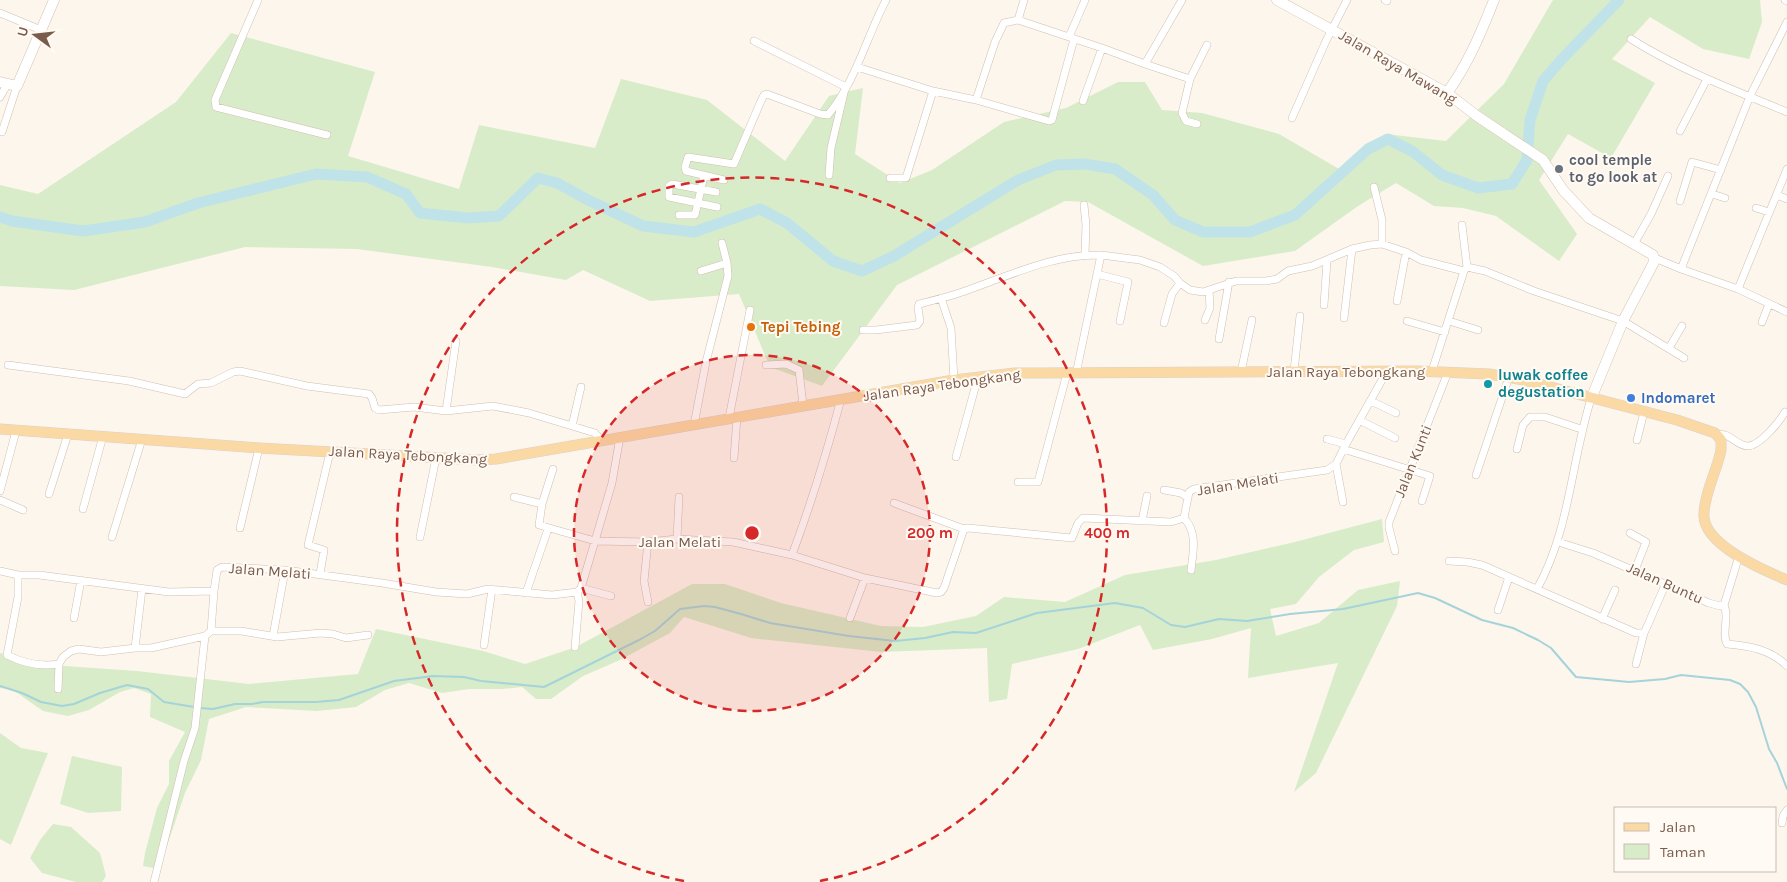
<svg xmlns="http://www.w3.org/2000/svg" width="1787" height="882" font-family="Karla,sans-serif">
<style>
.green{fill:#d8ecc9}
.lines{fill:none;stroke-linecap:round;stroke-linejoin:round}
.stream{stroke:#a5d3da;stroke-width:2}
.river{stroke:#bfe3e8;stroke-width:11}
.street-casing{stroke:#d1beb0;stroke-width:8}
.secondary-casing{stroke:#d6c0b0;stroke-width:11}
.primary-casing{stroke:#dad1cd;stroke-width:11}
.street{stroke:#fff;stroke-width:7}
.secondary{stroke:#fff;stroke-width:10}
.primary{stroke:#fbd9a5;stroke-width:10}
.ring{fill:none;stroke:#d62828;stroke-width:2.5;stroke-dasharray:9 6}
.worship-dot{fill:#6b7280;stroke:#fffaf3;stroke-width:2}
.food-dot{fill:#e8710a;stroke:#fffaf3;stroke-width:2}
.culture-dot{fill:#0f9aa8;stroke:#fffaf3;stroke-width:2}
.shop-dot{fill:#3f7fe0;stroke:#fffaf3;stroke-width:2}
.labels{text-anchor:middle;stroke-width:4;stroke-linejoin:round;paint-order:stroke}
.street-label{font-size:15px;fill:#7a5c4d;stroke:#fffaf3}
.worship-label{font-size:15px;font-weight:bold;fill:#5b616d;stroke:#fffaf3;text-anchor:start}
.food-label{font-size:15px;font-weight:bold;fill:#c56008;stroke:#fffaf3;text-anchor:start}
.culture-label{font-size:15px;font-weight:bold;fill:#0d838f;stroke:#fffaf3;text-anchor:start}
.shop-label{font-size:15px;font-weight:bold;fill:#366cbe;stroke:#fffaf3;text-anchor:start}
.centre{fill:#d62828;stroke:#fffaf3;stroke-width:2.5}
.ring-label{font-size:15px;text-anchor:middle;font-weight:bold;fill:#d62828;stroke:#fffaf3;stroke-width:4;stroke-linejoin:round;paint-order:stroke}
</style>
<rect width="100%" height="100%" fill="#fdf6ec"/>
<path class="green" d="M1553,0h207l2,22 -13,37 -46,-10 -53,-32 -38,42 43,24 -44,75 -43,-24 -29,46 38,54 -18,27 -63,-45 -33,-8 -29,-2 -38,-23 -38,23 -63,45 -92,15 -115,-64 -23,-1 -168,84 -75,101 -52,-19 -31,-73 -89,7 -67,-31 -17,10 -74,-13 -135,-18 -112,-2 -171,43 -74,-4v-101l38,9 138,-92 55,-69 144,39 -27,84 111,33 20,-64 116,23 26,-69 86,21 78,61 44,-65 34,-8 -8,66 45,29 32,-13 72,-48 62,-14 52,-26h27l17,28 40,3 77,21 60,35 47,-35 60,7 58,-57z
M1382,519l2,23 -30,8 -35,27 -23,27 -26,5 6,27 43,-13 39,-33 42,-9 -3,25 -81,167 -22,19 44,-129 -90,15 3,-50 -39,11 -59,11 -13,-25 -62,24 -66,15 -5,35 -18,3 -2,-54 -106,4 -130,-14 -67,-21 -14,16 -50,27 -37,16 -32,23h-15l-14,-12 -20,2h-33l-27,4 -33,-10 -24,7 -29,17 -39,4 -71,-4 -37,12 -8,41 -16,33 -26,76 -16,-3 2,-13 12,-45 12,-24v-23l16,-29 -35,-15 1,-23 -17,-6 -14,4 -31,18 -21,6 -25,-5 -30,-21 -13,-2v-35l50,12 87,6 112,13 109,-10 18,-45 107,22 42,13 51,-17 116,-63h33l56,19 100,23 42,1 53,-11 28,-19 61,5 60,-27 91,-15 79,-18z
M0,733l21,15 27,5 -37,92 -11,-6z
M72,756l50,11 -1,44 -33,2 -28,-9z
M53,824l18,3 29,26 6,23 -4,6h-26l-34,-9 -12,-15 10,-18z"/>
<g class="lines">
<path class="stream" d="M0,686l22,7 19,9 21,4 12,-2 26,-11 27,-8 21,4 16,13 30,5
M199,708l14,1 22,-5h17l11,-2h53l23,-2 55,-19 39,-5 31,1 17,4 63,6 95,-47 16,-9 25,-22 24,-3 11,1 26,7 29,9 79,13 46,5 30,-3 28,-6 23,1 61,-20 78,-10 28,5 28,17 14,2 34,-8 28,2 43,-7 53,-5 75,-16 17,5 47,22 31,8 25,12 13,8 25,29 53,5 36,-3 16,-4 49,5 10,4 8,8 8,15 13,42 8,14 10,26"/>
<path class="river" d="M0,217l12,4 71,10 62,-9 53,-19 118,-29 51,3 39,17 14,19 48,5 31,-2 39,-38 19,5 31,17 55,26 51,6 66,-23 27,14 46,38 29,10 32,-15 124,-76 38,-15 29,-1 30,5 38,26 22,25 28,12h47l45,-17 73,-66 20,-10 24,12 30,24 36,13 34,-4 15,-24 3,-40 13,-39 19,-22 57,-59"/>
<g class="street-casing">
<path id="street" d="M258,0l-43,100 1,7 111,28
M1385,0l2,1
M1785,0l2,1
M0,13l41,17
M1018,20l6,-20
M1069,37l16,-37
M1631,39c49,31 103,51 156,73
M754,41l92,46
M1145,64l45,15
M857,67l76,24 43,9 73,21 3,-1 22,-81
M0,97l7,-12
M976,100l19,-58 9,-19 14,-3 84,28 43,16 37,-64
M1083,101l19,-53
M1292,118l34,-77 21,-41
M1197,124l-11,-3 -4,-8 8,-34 17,-34
M1680,131l27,-52
M2,132l15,-46
M829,175l2,-27 13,-55
M890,178h16l27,-87
M724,180l-38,-9 -1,-4 3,-10 46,7 27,-63 3,-6 3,-1 53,20 8,1c28,-34 38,-77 58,-115
M1374,187l8,33v24
M716,192l-44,-8 -3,2v11l48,10
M1712,194l13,4
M1777,195l10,4
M1680,201l12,-39 29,8
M1084,205l2,20 -1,29
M1756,208l13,4
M679,215h16l9,-39
M1634,244l17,-30 17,-38
M1655,258l26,11 57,20 49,23
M1467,267l18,4 49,20 89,30 61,37
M1681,269l69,-173 37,-74
M701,271l26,-8
M1097,274l31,8 -8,39
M1738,289l49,-120
M941,298l10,30 3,52
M1397,301l9,-49
M1324,305l3,-44
M1344,318l8,-69
M1205,320l5,-12 -1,-18
M1407,321l38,11
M1449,321l29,9
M1762,322l7,-18
M1164,323l8,-29 8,-11
M863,330h13l41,-5 3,-4 -2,-13 1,-4c16,-4 33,-8 49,-14 43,-15 86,-36 133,-35
M1219,339l10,-57
M1669,348l13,-22
M8,365l121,16 56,13 13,-10 13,-1 22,-11 7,-1 67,15 62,8 3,4 3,10 4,2 35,-3 32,4 47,-5 36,7 43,13 23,7 6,7
M766,365l20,-1 13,6 4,35
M1294,371l6,-55
M1432,371l32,-100 3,-4 -5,-42
M1241,372l11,-52
M1076,374l25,-119 39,5 20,7 14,9 6,7 10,7 13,2 33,-11h30l11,-2 11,-8 24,-5 40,-17 18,-4 12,-1 24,8 15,8 43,11
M1371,401l25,12
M446,411l10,-70
M729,418l21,-108
M1361,421l34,17
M694,425l12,-63 22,-86 -1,-13 -5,-20
M572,426l9,-39
M1718,435c12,-3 17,10 29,11 12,1 33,-25 38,-34
M1327,439l19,5
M1637,440l7,-28
M1343,449l87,27 -8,25
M1517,449l6,-24 7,-8h15l36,12
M956,457l22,-80
M734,458l3,-41
M1336,464l7,38
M553,469l-11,35 -3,21 56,16 17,-58 8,-46
M1476,475l33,-98
M1018,482h20l29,-109
M1164,490l17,3 7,5
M0,491l16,-60
M49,494l19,-60
M514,497l28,7
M0,500l23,10
M894,503l70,26
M83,509l20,-73
M1184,518c14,15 9,34 7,52
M1142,521l5,-25
M240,528l19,-80
M1630,533l16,9 -11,28
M112,537l30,-98
M420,537l16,-79
M677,539l2,-42
M1558,542l35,11 116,50 11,3 4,-1
M1395,551l-6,-23v-6l59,-150
M792,555c19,-51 35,-103 49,-156
M1449,561l18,1 15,3 154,68h8l2,-4 20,-46
M0,571l18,4h21l130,17 45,-1 3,-21 5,-3 63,3 97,13 54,9 31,2 21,-5 64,6 25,-3 4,-4 14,-47 53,1 29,-3 56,3 59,13 73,23 72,15 4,-1 3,-4 20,-59 4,-1 104,10 6,-15 5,-5 88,4 13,-4 5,-26 5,-3 133,-19 9,-6 10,-20 41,-73
M320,574l4,-24 -16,-5 22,-93
M18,575v22l-11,58c16,8 34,12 52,9l4,-7 8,-6 8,-2 22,3 34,-4h16l54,-12
M581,588l30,8
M1537,589c33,-59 34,-127 54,-190
M526,593l22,-64
M648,602l-4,-21 4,-39
M1724,605c6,13 -3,27 3,39 22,2 43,5 60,22
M1724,605l15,-49
M1498,610l11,-33
M74,618l7,-38
M850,618l15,-40
M1602,619l13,-29
M211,631h30l36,6 44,-4 12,1 13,4 22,-3
M273,636l12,-66
M484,645l8,-56
M575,647l4,-46 -2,-9
M135,648l7,-59
M1636,664l8,-31
M58,689l1,-25
M1782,823l1,-7 4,-6
M154,882l30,-121 11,-33 10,-92 6,-5 3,-40"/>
</g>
<g class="secondary-casing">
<path id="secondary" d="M1277,0l170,93 30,23 66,44 20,30 26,28 64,37 1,7 -31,59 -32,78
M0,82l17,4 37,-86
M1447,93c21,-29 34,-60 47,-93"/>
</g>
<g class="primary-casing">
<path id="primary" d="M0,429l259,19 220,12 17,-1 458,-79 61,-7h28l373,-2 73,3 35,6 153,40 38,13 6,7v10c-4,21 -16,41 -17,63 -3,31 59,57 83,67"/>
</g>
<use href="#street" class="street"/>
<use href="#secondary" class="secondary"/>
<use href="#primary" class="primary"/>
</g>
<circle cx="752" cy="533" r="178" fill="#d62828" fill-opacity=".12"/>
<g class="ring">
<circle cx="752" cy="533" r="178"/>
<path d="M684 881A355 355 0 1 1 820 881"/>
</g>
<circle class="worship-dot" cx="1559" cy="169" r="5"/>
<circle class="food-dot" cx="751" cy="327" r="5"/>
<circle class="culture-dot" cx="1488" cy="384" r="5"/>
<circle class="shop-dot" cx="1631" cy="398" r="5"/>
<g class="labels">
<g class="street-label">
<text transform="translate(1398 67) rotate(30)" y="5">Jalan Raya Mawang</text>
<text x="1346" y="377">Jalan Raya Tebongkang</text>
<text transform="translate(942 385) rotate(-8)" y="5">Jalan Raya Tebongkang</text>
<text transform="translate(408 455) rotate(3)" y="5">Jalan Raya Tebongkang</text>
<text transform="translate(1413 461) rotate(-68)" y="5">Jalan Kunti</text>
<text transform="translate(1238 484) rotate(-9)" y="5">Jalan Melati</text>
<text x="680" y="547">Jalan Melati</text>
<text transform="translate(270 571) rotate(4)" y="5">Jalan Melati</text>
<text transform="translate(1665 583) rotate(24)" y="5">Jalan Buntu</text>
</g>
<g class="worship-label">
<text x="1569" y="165">cool temple<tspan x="1569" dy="17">to go look at</tspan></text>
</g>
<g class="food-label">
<text x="761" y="332">Tepi Tebing</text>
</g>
<g class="culture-label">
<text x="1498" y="380">luwak coffee<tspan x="1498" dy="17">degustation</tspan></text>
</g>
<g class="shop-label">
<text x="1641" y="403">Indomaret</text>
</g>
</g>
<circle cx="752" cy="533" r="8" class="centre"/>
<g class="ring-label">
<text x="930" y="538">200 m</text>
<text x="1107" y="538">400 m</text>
</g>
<rect x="1614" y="807" width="162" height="65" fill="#fffaf3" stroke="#cabbb1"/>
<rect x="1624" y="823" width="25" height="8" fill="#fbd9a5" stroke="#cabbb1"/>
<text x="1660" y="832" font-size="15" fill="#7a5c4d">Jalan</text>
<rect x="1624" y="844" width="25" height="15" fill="#d8ecc9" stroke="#cabbb1"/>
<text x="1660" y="857" font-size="15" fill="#7a5c4d">Taman</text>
<g transform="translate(35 35) rotate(285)" stroke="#fffaf3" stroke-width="4" paint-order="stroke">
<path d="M0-4L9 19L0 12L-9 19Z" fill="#7a5c4d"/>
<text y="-8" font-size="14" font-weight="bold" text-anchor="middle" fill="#7a5c4d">U</text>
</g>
</svg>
